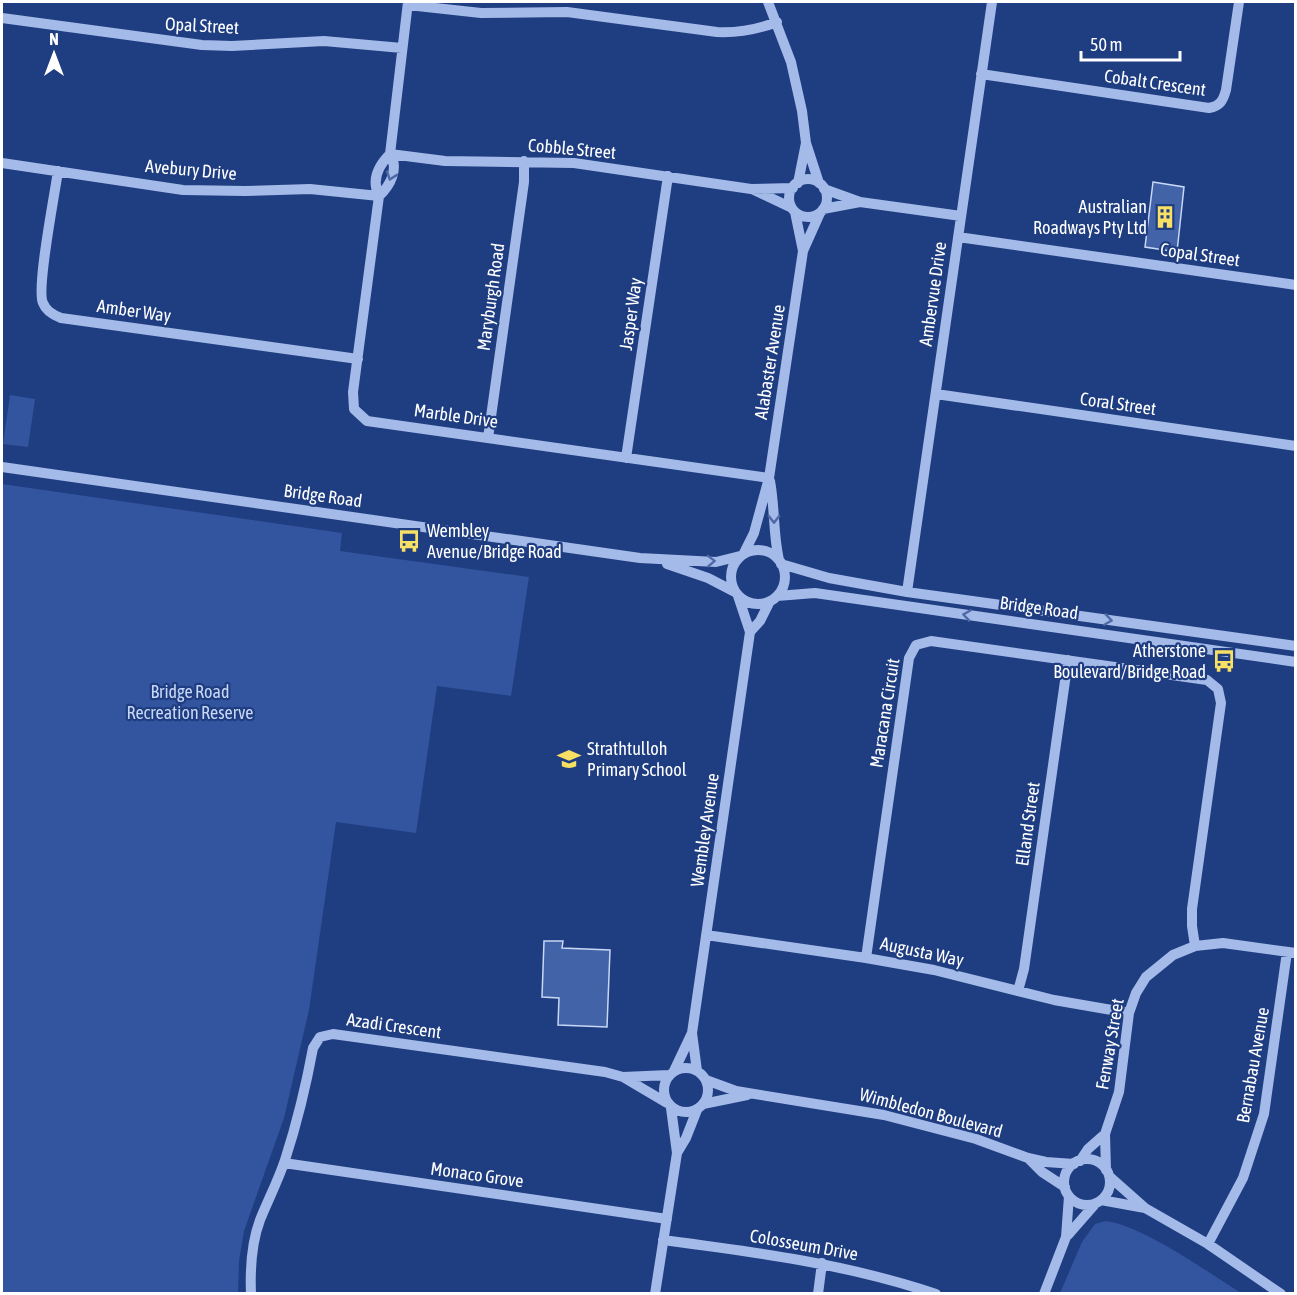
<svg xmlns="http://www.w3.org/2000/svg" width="1297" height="1295" font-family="'Asap Condensed',sans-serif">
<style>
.green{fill:#33549f}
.building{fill:#4363a8;stroke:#c8d7f6;stroke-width:1.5}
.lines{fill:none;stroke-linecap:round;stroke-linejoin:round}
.minor{stroke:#a4bae8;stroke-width:10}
.oneway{stroke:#4e69a5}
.labels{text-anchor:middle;stroke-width:4.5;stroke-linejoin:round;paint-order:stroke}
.street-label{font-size:18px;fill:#fff;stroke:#1f3d81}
.poi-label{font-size:18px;fill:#fff;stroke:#1f3d81;text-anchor:end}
.park-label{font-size:18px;fill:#c8d7f6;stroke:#1f3d81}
</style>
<rect width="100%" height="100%" fill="#1f3d81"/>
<path class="green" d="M10,395l25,4 -7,48 -25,-3z
M2,484l340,49 -2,18 189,26 -18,119 -74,-10 -21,147 -80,-11 -27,188 -25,108 -40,113 -5,30 -1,32h-236z
M1106,1221c37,5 102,51 135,72h-181l22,-51 13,-18z"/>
<path class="building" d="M1153,182l31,5 -7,65 -32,-5z
M544,941h19l-1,7 48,2 -3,77 -49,-2 1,-27 -17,-1z"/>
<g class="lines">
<path class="minor" d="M408,2l-18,152c-12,12 -19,26 -11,42l-26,196 1,17 13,12 402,57
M768,2l23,60 11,49 4,32 13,40
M408,5l73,8 86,-1 150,20c22,1 39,-2 60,-10
M2,18l200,27 30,1 92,-5 78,7
M981,74l228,34c11,-2 14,-7 17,-18l13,-88
M390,154l55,7 129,2 177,26 42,-1
M2,163l181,27 62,1 65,-2 69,7
M58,171c-3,22 -22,118 -15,132 3,8 10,12 18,15l297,41
M789 198a19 19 0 1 1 38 0a19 19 0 1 1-38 0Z
M798,183l8,-40
M824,189l36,13 101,14
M754,190l38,18
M379,196c12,-11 20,-28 11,-42
M823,209l37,-7
M795,212l8,39
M958,237l338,48
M936,394l360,52
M488,438l36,-256v-21
M626,458l42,-282
M2,467l638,91 76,4 24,-6
M770,481c5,27 3,53 9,79
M731 577a27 27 0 1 1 54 0a27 27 0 1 1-54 0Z
M744,553l10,-20 15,-55 34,-227 17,-38
M667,564l41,14 27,14
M781,564l48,14 78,14 389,54
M907,592l85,-590
M777,596l38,-3 481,69
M750,632l10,-11 10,-20
M706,935l160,23 68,12 120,30 75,13
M866,958l43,-300 7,-13 15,-4 276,39 11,9 3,14 -29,206v17l3,20
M1018,991l6,-22 44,-309
M692,1033l5,38
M664 1090a22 22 0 1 1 44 0a22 22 0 1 1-44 0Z
M674,1071l18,-38 58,-401 -12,-36
M623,1077l46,-2
M706,1080l30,11 148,24 92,24 52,19 18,4 28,2
M703,1104l44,-9
M677,1153l9,-15 11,-28
M1028,1158l14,14 23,15
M1064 1182a23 23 0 1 1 46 0a23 23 0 1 1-46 0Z
M1080,1161l8,-12 17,-15
M284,1163l383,56
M1106,1170l-1,-36 14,-42 10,-79 7,-20 10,-16 27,-22 22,-9 28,-3 73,10
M1110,1177l35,31 63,36 73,50
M1101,1200l44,8
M1068,1235l28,-32
M663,1240c92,12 184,24 273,54
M1208,1244l35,-66 21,-64 23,-162
M251,1294c-1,-25 0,-50 9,-74 8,-20 18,-39 25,-60 12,-37 21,-74 28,-112l7,-11 13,-3 272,38 18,5 44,26
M655,1294l22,-141 -6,-45
M818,1294l4,-31
M1044,1294l22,-57 3,-41"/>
</g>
<defs><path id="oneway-chevron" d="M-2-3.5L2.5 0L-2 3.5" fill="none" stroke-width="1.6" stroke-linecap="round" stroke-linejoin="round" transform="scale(1.5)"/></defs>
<g class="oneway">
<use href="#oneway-chevron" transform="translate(391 176) rotate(109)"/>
<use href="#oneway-chevron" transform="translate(774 519) rotate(90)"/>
<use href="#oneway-chevron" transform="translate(711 561) rotate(-2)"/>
<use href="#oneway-chevron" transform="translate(967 615) rotate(-172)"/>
<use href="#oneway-chevron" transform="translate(1108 620) rotate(8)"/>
</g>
<defs>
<g id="building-bare" transform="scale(1.8)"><path d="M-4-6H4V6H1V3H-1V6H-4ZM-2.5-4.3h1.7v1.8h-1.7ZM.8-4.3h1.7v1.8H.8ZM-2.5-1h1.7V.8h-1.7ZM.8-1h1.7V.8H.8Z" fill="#f7e064" stroke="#1f3d81" stroke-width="2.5" paint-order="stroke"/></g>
<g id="bus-bare" transform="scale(1.8)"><path d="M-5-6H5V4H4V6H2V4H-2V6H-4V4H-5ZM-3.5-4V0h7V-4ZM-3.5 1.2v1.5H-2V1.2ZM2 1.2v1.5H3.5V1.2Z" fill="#f7e064" stroke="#1f3d81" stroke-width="2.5" paint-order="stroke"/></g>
<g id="school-bare" transform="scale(1.8)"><path d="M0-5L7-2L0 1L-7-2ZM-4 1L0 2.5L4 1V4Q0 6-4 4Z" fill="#f7e064" stroke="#1f3d81" stroke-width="2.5" paint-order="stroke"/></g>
</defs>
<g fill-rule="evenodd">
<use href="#building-bare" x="1165" y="217"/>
<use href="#bus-bare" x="409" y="541"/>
<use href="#bus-bare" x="1224" y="661"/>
<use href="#school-bare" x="569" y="759"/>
</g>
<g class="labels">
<g class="street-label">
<text transform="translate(202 26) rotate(3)" y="6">Opal Street</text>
<text transform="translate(1155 83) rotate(8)" y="6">Cobalt Crescent</text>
<text transform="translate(572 149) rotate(5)" y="6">Cobble Street</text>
<text transform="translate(191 170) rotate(5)" y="6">Avebury Drive</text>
<text transform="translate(1200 255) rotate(8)" y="6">Copal Street</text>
<text transform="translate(933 294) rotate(-82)" y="6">Ambervue Drive</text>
<text transform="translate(491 297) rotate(-82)" y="6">Maryburgh Road</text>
<text transform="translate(134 311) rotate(8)" y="6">Amber Way</text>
<text transform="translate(631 314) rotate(-82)" y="6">Jasper Way</text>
<text transform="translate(770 362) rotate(-81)" y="6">Alabaster Avenue</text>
<text transform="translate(1118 404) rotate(8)" y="6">Coral Street</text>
<text transform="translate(456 416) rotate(8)" y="6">Marble Drive</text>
<text transform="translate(323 496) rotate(8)" y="6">Bridge Road</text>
<text transform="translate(1039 608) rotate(8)" y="6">Bridge Road</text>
<text transform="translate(885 713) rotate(-81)" y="6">Maracana Circuit</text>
<text transform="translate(1028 824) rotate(-82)" y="6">Elland Street</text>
<text transform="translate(705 830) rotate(-82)" y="6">Wembley Avenue</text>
<text transform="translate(922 952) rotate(12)" y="6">Augusta Way</text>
<text transform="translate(394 1026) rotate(8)" y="6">Azadi Crescent</text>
<text transform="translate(1110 1044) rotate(-80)" y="6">Fenway Street</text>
<text transform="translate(1253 1065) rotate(-80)" y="6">Bernabau Avenue</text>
<text transform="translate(931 1113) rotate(15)" y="6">Wimbledon Boulevard</text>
<text transform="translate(477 1175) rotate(8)" y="6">Monaco Grove</text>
<text transform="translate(804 1245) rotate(10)" y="6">Colosseum Drive</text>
</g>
<g class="poi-label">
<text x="1147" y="213">Australian<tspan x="1147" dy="21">Roadways Pty Ltd</tspan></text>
<text x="427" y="537" text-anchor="start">Wembley<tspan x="427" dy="21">Avenue/Bridge Road</tspan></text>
<text x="1206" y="657">Atherstone<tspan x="1206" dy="21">Boulevard/Bridge Road</tspan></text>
<text x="587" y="755" text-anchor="start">Strathtulloh<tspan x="587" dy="21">Primary School</tspan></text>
</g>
<g class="park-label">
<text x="190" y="698">Bridge Road<tspan x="190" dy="21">Recreation Reserve</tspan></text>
</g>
</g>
<rect width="1297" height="1295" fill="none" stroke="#ffffff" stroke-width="6"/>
<g transform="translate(54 54)" stroke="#1f3d81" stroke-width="4.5" paint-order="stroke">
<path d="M0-4.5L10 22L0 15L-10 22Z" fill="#ffffff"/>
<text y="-9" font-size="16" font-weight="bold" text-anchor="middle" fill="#ffffff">N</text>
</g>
<path d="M1081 51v9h99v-9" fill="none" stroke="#ffffff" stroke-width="3"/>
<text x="1090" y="51" font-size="18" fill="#ffffff" stroke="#1f3d81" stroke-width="4.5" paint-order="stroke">50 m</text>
</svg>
